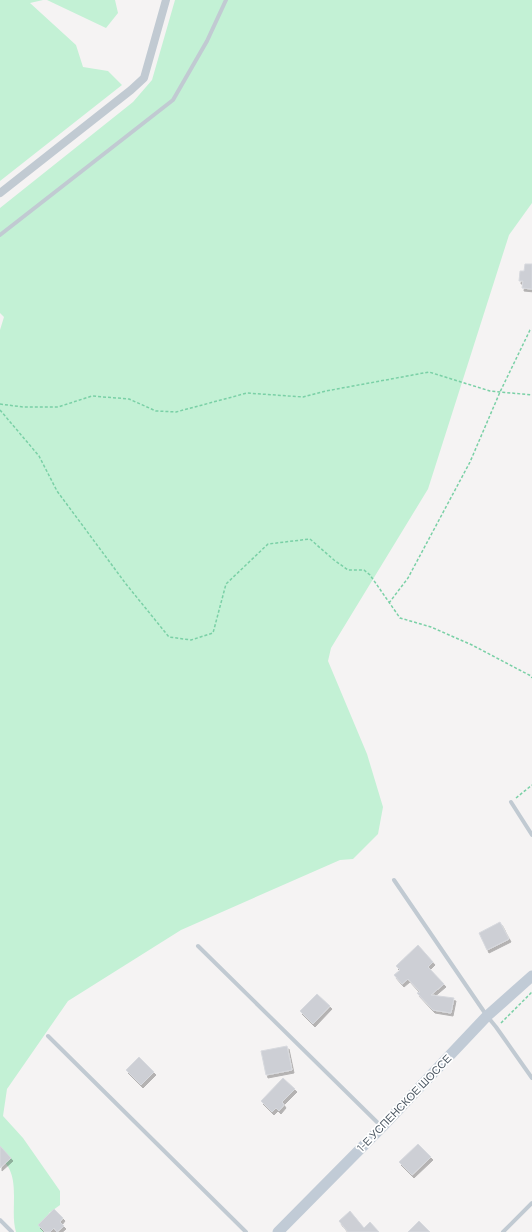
<svg xmlns="http://www.w3.org/2000/svg" width="532" height="1232" font-family="Barlow,sans-serif">
<style>
.green{fill:#c3f1d5}
.building{fill:#cdcfd5;stroke:#d7d9de;filter:url(#shadow)}
.lines{fill:none;stroke-linecap:round;stroke-linejoin:round}
.path{stroke:#7ad0a6;stroke-width:1.5;stroke-dasharray:3 2;stroke-linecap:butt}
.service{stroke:#c1cad2;stroke-width:4}
.minor{stroke:#c1cad2;stroke-width:8}
.secondary{stroke:#c1cbd6;stroke-width:11}
.labels{text-anchor:middle;stroke-width:3.5;stroke-linejoin:round;paint-order:stroke}
.street-label{font-size:11px;fill:#4a5661;stroke:#fff}
</style>
<defs>
<filter id="shadow"><feDropShadow dx="2" dy="3" stdDeviation="0" flood-color="#0004"/></filter>
</defs>
<rect width="100%" height="100%" fill="#f5f3f3"/>
<path class="green" d="M0,0h43l-13,3 46,42 7,22 25,4 14,14 -122,96z
M47,0h68l3,13 -12,15z
M175,0h357v203l-23,32 -81,254 -97,159 -3,13 39,93 16,53 -5,27 -25,25 -13,1 -159,70 -113,71 -61,88 -4,27 20,22 37,53v14l-11,8 -6,19h-27c-7,-23 7,-57 -16,-74v-828l4,-13 -4,-4v-105l133,-106 19,-22z"/>
<path class="building" d="M525,264h7v25l-10,-1 1,-7h-4l1,-10h4z
M500,922l9,17 -22,11 -8,-17z
M418,945l15,17 -5,5 16,17 -13,11 23,3 -3,15 -18,-3 -16,-17 3,-1 -12,-13 -6,5 -8,-9 6,-5 -4,-4z
M317,994l13,12 -17,18 -13,-13z
M287,1046l5,24 -26,5 -5,-24z
M139,1057l15,15 -13,13 -15,-15z
M283,1078l12,11 -13,13 2,3 -5,6 -3,-3 -4,4 -11,-11z
M418,1144l13,13 -19,18 -13,-13z
M0,1146l11,12 -11,10z
M54,1209l9,9 -3,4 4,4 -7,6 -3,-4 -4,4h-5l-7,-7z
M350,1211l14,17 6,-6 9,10h-31l-9,-11z
M419,1221l11,11h-22z"/>
<g class="lines">
<path class="path" d="M0,404l23,3h35l34,-11 37,3 27,12 20,1 71,-19 56,4 23,-6 103,-19 61,19 42,4
M0,410l39,46 18,35 69,93 43,53 22,3 22,-7 13,-49 42,-40 42,-5 24,21 14,10h16l6,5 30,43 31,9 41,18 59,31 1,2
M389,603l19,-25 62,-116 30,-70 30,-62h2
M516,798l16,-13
M501,1023l31,-31"/>
<path class="service" d="M0,235l173,-135 34,-59 19,-41
M511,802l21,33
M394,880l93,136 9,11 36,51
M198,946l184,181
M48,1036l198,196
M0,1220l12,12
M503,1232l29,-29"/>
<path class="minor" d="M0,193l131,-103 13,-12 22,-78"/>
<path class="secondary" d="M278,1232l104,-105 105,-111 45,-40"/>
</g>
<g class="labels">
<g class="street-label">
<text transform="translate(404 1103) rotate(-46)" y="4">1-Е УСПЕНСКОЕ ШОССЕ</text>
</g>
</g>
</svg>
